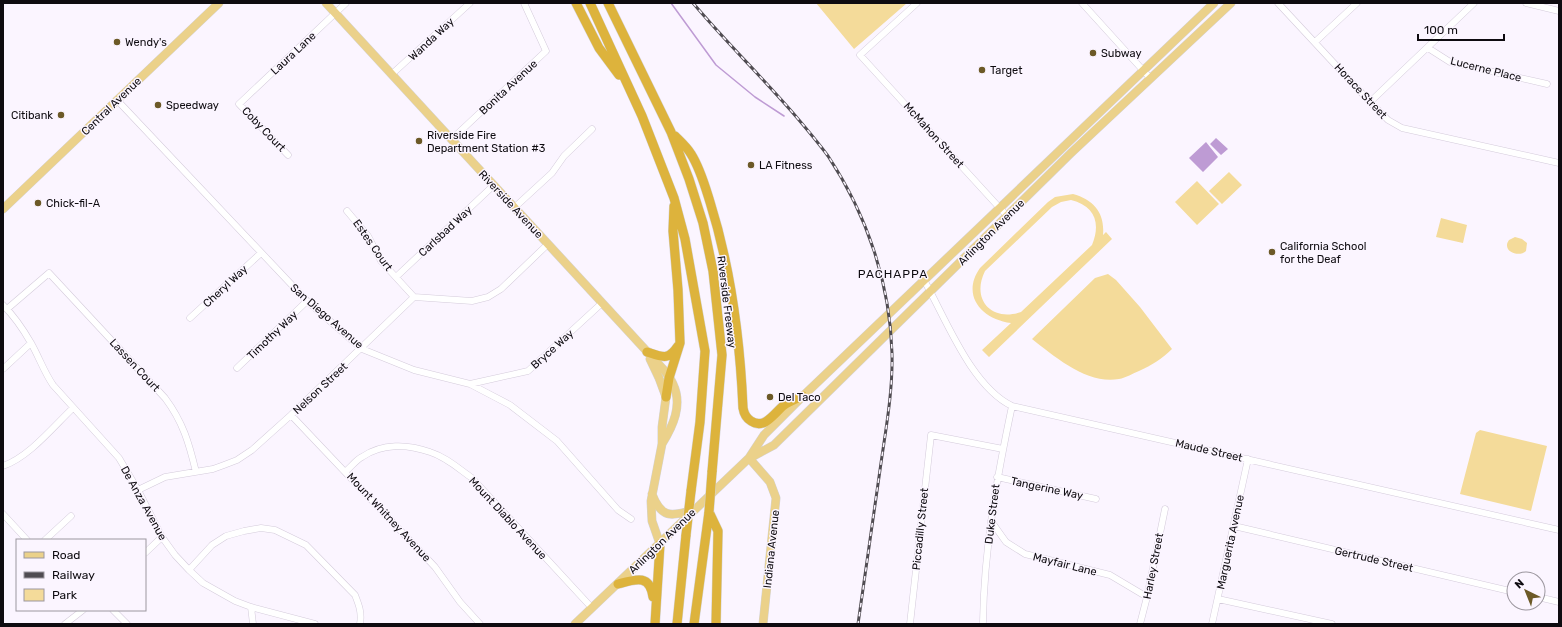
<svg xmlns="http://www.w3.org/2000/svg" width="1562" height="627" font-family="Rubik,sans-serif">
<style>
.green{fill:#f4db9a;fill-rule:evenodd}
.water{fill:#be9bd4}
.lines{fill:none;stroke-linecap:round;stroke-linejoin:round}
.stream{stroke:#be9bd4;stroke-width:1.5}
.minor-casing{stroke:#d4cbdb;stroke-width:7}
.major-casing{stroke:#d4d3d4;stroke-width:9}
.highway-casing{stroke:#d4d3d4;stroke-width:10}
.minor{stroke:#fff;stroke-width:6}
.major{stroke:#ebd18a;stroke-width:8}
.highway{stroke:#ddb33c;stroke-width:9}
.rail-casing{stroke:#504c52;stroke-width:3}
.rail{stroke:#fbf5ff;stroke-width:1.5;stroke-dasharray:4.5;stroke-linecap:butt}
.highway-bridge-casing{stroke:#d4d3d4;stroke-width:10;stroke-linecap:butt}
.highway-bridge{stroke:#ddb33c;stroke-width:9}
.poi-dot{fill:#6c5927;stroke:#fbf5ff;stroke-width:1.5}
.labels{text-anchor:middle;stroke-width:3;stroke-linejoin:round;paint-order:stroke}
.street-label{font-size:11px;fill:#0e0b10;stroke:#fbf5ff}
.poi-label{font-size:11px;fill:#0e0b10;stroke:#fbf5ff;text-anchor:start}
.neighbourhood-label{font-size:12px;letter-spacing:1px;fill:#0e0b10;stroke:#fbf5ff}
</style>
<rect width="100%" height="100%" fill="#fbf5ff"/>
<path class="green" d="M816,3h91l-53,46z
M1229,172l13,13 -20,19 -13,-13z
M1197,181l22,23 -22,21 -22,-23z
M1073,194c21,6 32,19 30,41l3,-3 6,7 -123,118 -7,-7 29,-27c-30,-4 -50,-28 -31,-55l68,-66 7,-5zM1071,200c24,6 30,23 21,45l-71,67c-30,10 -50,-13 -36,-41l67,-64 9,-5z
M1441,218l26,7 -4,18 -27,-6z
M1515,237l7,2 5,4 -1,8c-7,7 -25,0 -17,-11z
M1108,274l8,6 24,27 32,42c-10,10 -20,16 -33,22 -6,2 -13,7 -20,8 -31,6 -64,-22 -87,-40l63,-61z
M1480,430l67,16 -16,65 -71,-17 16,-61z"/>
<path class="water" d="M1216,138l12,11 -7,6 -11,-11z
M1206,142l12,15 -15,15 -14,-14z"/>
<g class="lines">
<path class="stream" d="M671,3l45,62 39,32 29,19"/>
<g class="minor-casing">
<path id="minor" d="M917,3l-57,52 147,161
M1082,3l68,75
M1278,3l92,99 18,18 14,8 157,35
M1526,3l33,8
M1315,42l42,-39
M1428,48l22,14 97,22
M392,74l78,-71
M117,100l190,201 55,48 52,21 56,14 40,21 47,36 61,69 13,9
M1370,102l104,-99
M452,139l94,-88 -22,-48
M288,155l-49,-51 107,-101
M515,207l37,-34 12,-17 28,-27
M347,211l21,25 13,25 33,36
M49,273l116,125c18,24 24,45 31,74
M396,277l98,-92
M924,280c22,39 47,106 88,126l547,124
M3,305c11,11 20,24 28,38 8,14 13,29 22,42l66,73 19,32 24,47 13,18 14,15 14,13 32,18 16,6 64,17
M7,309l42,-36
M190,318l71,-65
M237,368l70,-67
M3,369l28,-26
M470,384l58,-13 74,-68
M291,415l144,152 25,35 20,22
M3,466c26,-9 50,-39 70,-58
M346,471c5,-4 10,-11 16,-14 20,-14 46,-13 68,-5 16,5 29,17 42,26l120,130
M997,477l99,22
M138,490l27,-13 48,-8 11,-4 13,-5 15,-10 39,-35 123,-118 58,4 16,-4 13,-8 47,-45
M3,514l24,26
M991,521l15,21 19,12 85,21 37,22
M1234,526l280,66
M45,540l26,-24
M145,553l17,-16
M189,570l23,-25 14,-9 18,-5 17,-3 14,2 31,15 49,50c4,10 7,18 5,29
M1538,597l21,5
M1218,599l114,25
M251,607l2,17
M113,610l14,14
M983,622c1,-73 14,-145 29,-216
M65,624l18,-14
M910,624l21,-189 72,14
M1140,624l7,-27 18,-88
M1212,624l36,-165"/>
</g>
<g class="major-casing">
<path id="major" d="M326,3l338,367c3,4 7,9 9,14 10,21 0,42 -11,60
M3,209l216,-206
M650,359l9,19 7,19 -4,30v17l-11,57 1,20 8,23
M749,458l21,24 6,16 -13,126
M750,458l24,-13 297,-292 160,-150
M652,494c9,24 19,23 41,16
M575,624l174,-166 15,-23 39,-39 411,-393"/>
</g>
<g class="highway-casing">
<path id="highway" d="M576,3l23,45 20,27
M590,3l52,113 32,82 11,41 20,112 -5,71 -9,69
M608,3l63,129 18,47 14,44 10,48 9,84 -10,117
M675,136c5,5 12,11 16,18 9,14 14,32 19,48 21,67 30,136 33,206 1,6 3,10 8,13 13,9 23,-7 32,-15 5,-4 13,-7 20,-10
M647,352c15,5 21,9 31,-6
M666,397l3,-19 11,-35 -2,-53 -5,-59 1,-25
M709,512l9,19 -2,93
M618,584c18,-5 32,-10 35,13
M655,624l5,-80
M677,624l9,-89
M694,624l15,-112"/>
</g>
<use href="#minor" class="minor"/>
<use href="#major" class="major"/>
<use href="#highway" class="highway"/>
<g class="rail-casing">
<path id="rail" d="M693,3c32,38 68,73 100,110 12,14 24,28 35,43 39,59 62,127 64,197 1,37 -6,75 -11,110 -8,54 -15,107 -23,161"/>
</g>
<use href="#rail" class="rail"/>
<g class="highway-bridge-casing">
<path id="highway-bridge" d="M709,512l3,-40
M686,535l5,-44"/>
</g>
<use href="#highway-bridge" class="highway-bridge"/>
</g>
<g class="poi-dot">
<circle cx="117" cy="42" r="4"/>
<circle cx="1093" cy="53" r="4"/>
<circle cx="982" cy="70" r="4"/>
<circle cx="158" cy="105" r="4"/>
<circle cx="61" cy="115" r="4"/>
<circle cx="419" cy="141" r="4"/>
<circle cx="751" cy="165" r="4"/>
<circle cx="38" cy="203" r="4"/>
<circle cx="1272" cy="252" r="4"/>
<circle cx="770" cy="397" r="4"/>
</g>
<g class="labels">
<g class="street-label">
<text transform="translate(431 39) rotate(-43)" y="4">Wanda Way</text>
<text transform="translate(293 53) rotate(-43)" y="4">Laura Lane</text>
<text transform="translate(1486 69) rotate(14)" y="4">Lucerne Place</text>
<text transform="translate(508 87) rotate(-43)" y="4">Bonita Avenue</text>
<text transform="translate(1361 91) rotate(47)" y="4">Horace Street</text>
<text transform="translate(111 106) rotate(-44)" y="4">Central Avenue</text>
<text transform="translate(264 129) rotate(46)" y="4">Coby Court</text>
<text transform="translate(934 135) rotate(48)" y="4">McMahon Street</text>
<text transform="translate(511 204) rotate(47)" y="4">Riverside Avenue</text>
<text transform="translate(445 231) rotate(-43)" y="4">Carlsbad Way</text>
<text transform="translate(991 232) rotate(-45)" y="4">Arlington Avenue</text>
<text transform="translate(373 245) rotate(55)" y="4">Estes Court</text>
<text transform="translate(225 286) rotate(-43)" y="4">Cheryl Way</text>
<text transform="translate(727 302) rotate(83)" y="4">Riverside Freeway</text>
<text transform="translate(327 316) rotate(41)" y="4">San Diego Avenue</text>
<text transform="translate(272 335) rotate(-44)" y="4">Timothy Way</text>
<text transform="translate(552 349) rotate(-42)" y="4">Bryce Way</text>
<text transform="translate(135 365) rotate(47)" y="4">Lassen Court</text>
<text transform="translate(320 388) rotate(-43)" y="4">Nelson Street</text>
<text transform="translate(1209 450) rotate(13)" y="4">Maude Street</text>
<text transform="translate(1047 488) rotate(12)" y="4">Tangerine Way</text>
<text transform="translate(144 503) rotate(61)" y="4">De Anza Avenue</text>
<text transform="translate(992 514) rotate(-83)" y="4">Duke Street</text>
<text transform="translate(389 517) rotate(47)" y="4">Mount Whitney Avenue</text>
<text transform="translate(508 518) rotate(47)" y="4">Mount Diablo Avenue</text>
<text transform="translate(920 529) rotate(-84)" y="4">Piccadilly Street</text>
<text transform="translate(662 541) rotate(-44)" y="4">Arlington Avenue</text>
<text transform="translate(1230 542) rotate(-78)" y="4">Marguerita Avenue</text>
<text transform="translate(771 549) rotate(-84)" y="4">Indiana Avenue</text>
<text transform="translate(1374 559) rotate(13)" y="4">Gertrude Street</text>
<text transform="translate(1065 564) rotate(14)" y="4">Mayfair Lane</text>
<text transform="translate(1153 566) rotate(-79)" y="4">Harley Street</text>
</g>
<g class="poi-label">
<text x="125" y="46">Wendy's</text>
<text x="1101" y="57">Subway</text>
<text x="990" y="74">Target</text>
<text x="166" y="109">Speedway</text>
<text x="53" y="119" text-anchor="end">Citibank</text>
<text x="427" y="139">Riverside Fire<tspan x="427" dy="13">Department Station #3</tspan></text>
<text x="759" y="169">LA Fitness</text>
<text x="46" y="207">Chick-fil-A</text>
<text x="1280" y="250">California School<tspan x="1280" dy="13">for the Deaf</tspan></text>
<text x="778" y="401">Del Taco</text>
</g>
<g class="neighbourhood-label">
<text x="893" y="278">PACHAPPA</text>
</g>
</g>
<rect width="1562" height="627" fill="none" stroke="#0e0b10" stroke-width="8"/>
<rect x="16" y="539" width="130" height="72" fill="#fbf5ff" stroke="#9c979f"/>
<rect x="24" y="552" width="20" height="6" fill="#ebd18a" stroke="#9c979f"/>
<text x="52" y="559" font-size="12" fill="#0e0b10">Road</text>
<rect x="24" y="572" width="20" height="6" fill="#504c52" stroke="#9c979f"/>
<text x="52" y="579" font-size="12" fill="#0e0b10">Railway</text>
<rect x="24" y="589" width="20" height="12" fill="#f4db9a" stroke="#9c979f"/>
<text x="52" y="599" font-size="12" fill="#0e0b10">Park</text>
<g transform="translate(1526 591) rotate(317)"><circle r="19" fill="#fbf5ff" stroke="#9c979f"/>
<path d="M0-3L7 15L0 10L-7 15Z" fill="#6c5927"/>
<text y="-6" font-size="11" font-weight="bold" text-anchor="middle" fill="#0e0b10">N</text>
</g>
<path d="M1418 34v6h86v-6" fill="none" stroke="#0e0b10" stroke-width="2"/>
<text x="1424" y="34" font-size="12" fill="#0e0b10" stroke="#fbf5ff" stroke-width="3" paint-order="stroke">100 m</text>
</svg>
